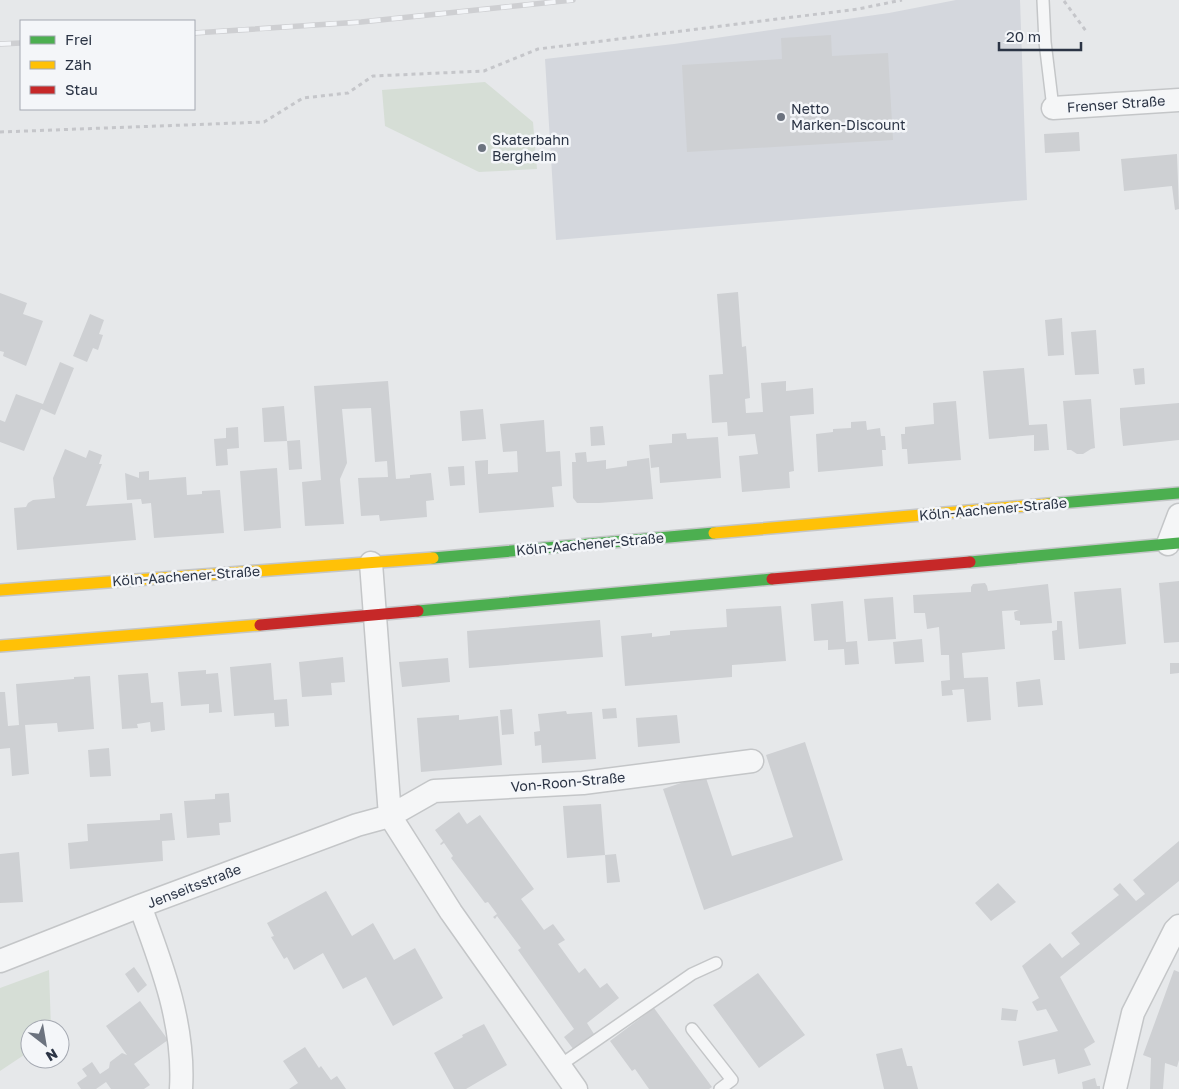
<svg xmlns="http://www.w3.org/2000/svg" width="1179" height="1089" font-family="'Golos Text',sans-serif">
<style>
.built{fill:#d4d7dd}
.green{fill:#d6ded6}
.building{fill:#ced0d3}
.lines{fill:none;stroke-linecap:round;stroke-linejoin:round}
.lane-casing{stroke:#c4c6c8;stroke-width:14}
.street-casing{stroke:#c4c6c8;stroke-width:25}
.fast-casing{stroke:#c4c6c8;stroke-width:14}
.slow-casing{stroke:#c4c6c8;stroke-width:14}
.jam-casing{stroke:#c4c6c8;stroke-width:14}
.path{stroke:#c5c6ca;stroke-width:3;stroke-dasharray:4 4;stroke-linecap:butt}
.lane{stroke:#f5f6f7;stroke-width:11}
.street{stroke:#f5f6f7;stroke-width:22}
.fast{stroke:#4caf50;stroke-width:11}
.slow{stroke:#ffc107;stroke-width:11}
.jam{stroke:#c62828;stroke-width:11}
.rail-casing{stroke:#cecfd2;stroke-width:5.5}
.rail{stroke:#f4f6f9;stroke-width:4;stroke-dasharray:11;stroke-linecap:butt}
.poi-dot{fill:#6c737f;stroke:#f4f6f9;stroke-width:2}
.labels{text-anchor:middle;stroke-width:5;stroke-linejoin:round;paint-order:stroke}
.street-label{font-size:14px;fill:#2b3445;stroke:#f4f6f9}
.poi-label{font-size:14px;fill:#2b3445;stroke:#f4f6f9;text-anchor:start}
</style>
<rect width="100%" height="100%" fill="#e6e8ea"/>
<path class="built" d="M956,0h64l7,200 -471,40 -11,-181 129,-15 215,-31z"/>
<path class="green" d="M485,82l48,40 4,47 -58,3 -94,-46 -3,-36z
M49,970l2,59h-21v22l-30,20v-83z"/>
<path class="building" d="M831,35l1,21 56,-3 5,87 -206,12 -5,-87 100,-6 -1,-21z
M1079,132l1,19 -35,2 -1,-19z
M1177,154l2,55 -4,1 -3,-24 -48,5 -3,-32z
M738,292l4,55 4,-1 4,52 -5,1 1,14 17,-1 -2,-29 25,-2v10l27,-3 1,26 -24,2 4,55 -5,1 1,16 -48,4 -3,-36 19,-2 -3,-20 -27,2 -1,-14 -15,1 -3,-48 14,-1 -6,-80z
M0,293l27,10 -4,11 20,7 -17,45 -23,-10 1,-4 -4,-1z
M90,314l14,6 -5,14 4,1 -5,15 -5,-2 -6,14 -14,-6z
M1062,318l2,37 -16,1 -3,-36z
M1096,330l3,44 -24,1 -4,-43z
M60,362l14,6 -19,47 -14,-6 -17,42 -24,-9v-22l5,2 11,-28 27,10z
M1024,368l5,57 18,-1 2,26 -15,1v-16l-45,4 -6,-68z
M1144,368l1,16 -10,1 -2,-16z
M388,381l8,98 14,-1v-3l21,-2 3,27 -8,1 1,16 -47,4 -1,-6 -18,1 -3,-38 30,-1 -1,-16 -12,1 -4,-54 -29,1 5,54 -7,16 4,45 -39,2 -3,-44 19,-2 -7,-94z
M1091,399l4,49 -4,1 -8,5h-6l-6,-4h-4l-4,-49z
M956,401l5,59 -53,4 -1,-15h-5l-1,-15h4v-7l29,-3 -1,-21z
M1179,403v37l-56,6 -3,-28v-10z
M284,406l3,35 13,-1 2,29 -13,1 -2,-29 -23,1 -2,-34z
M483,409l3,30 -24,2 -2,-30z
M544,420l2,32 14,-1 2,35 -10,1 2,20 -75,6 -4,-52 13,-1v14l30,-2 -1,-21 -14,1 -3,-28z
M866,421l1,9 13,-2 1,8h4l1,14h-4l1,16 -65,6 -2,-38 17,-2v-3l18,-1v-6z
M603,426l2,19 -14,1 -1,-19z
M238,427l1,21 -12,1 1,16 -12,1 -2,-27 12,-1v-10z
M686,433l1,6 31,-2 3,41 -61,5 -1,-16 -8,1 -2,-23 23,-2v-9z
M65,449l21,9 3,-8 13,5 -3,9h3l-16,42 46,-3 4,37 -119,10 -3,-42 12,-1 2,-4 5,-3 22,-2 -2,-20z
M586,452l1,10 19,-2v9l21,-3v-5l22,-3 4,41 -54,4h-22l-4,-5 -1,-36h4l-1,-9z
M464,466l1,19 -15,1 -2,-19z
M277,468l4,60 -37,3 -4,-60z
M149,471v9l37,-3 1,18 15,-1v-3l18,-1 4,43 -70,5 -3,-35 -9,1 -1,-5 -14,1 -2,-27 14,5v-6z
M1179,581v61l-15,1 -5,-60z
M985,583l2,3 1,5 60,-7 4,39 -32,2v-4l-5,-1 -1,-8 5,-2 -17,1 3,38 -43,4 2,25 24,-1 3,43 -24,2 -3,-33 -12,1 1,5 -11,1 -1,-15 9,-1 -1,-25h-8l-2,-28 -12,2 -2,-16h-11l-1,-18 58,-3v-5l2,-3z
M1121,588l5,56 -47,5 -5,-57z
M893,597l3,42 -28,2 -4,-42z
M843,601l3,41 11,-1 2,23 -14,1 -1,-16 -16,1v-10l-14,1 -3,-37z
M781,606l5,55 -54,4v12l-107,9 -4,-50 31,-3v4l18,-2v-4l57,-4 -1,-18z
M600,620l3,37 -134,11 -2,-37z
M1057,621h5l3,39h-11l-2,-29 5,-1z
M922,639l2,23 -29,2 -2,-22z
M343,657l2,25 -14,1 1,12 -30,2 -3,-35z
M448,658l2,24 -48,5 -3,-25z
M271,663l3,37 13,-1 2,27 -14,1 -1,-14 -40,3 -4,-49z
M1170,663h9v10l-9,1z
M206,670v4l12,-1 4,39 -13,1v-9l-28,2 -3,-34z
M148,673l3,30 12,-1 2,28 -14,2 -1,-10 -13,2 1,4 -16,1 -4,-54z
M90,676l4,53 -36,3 -1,-9 -32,2 4,49 -17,2 -2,-28 -10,1v-57h5l3,34 11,-1 -3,-41 58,-5v-2z
M1040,679l3,26 -25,2 -2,-25z
M616,708l1,10 -14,1 -1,-10z
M512,709l2,25 -12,1 -2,-25z
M566,711l1,3 25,-2 4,47 -54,4 -1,-18 -6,1 -1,-14 6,-1 -2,-17z
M459,715v5l39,-4 4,49 -81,7 -4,-54z
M677,715l3,28 -42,4 -2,-29z
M805,742l38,118 -139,50 -41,-121 42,-14 27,81 61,-19 -27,-82z
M109,748l2,28 -21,1 -2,-27z
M229,793l2,29 -12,1 1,12 -33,3 -3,-37 31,-2v-5z
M601,804l4,51 11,-1 4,28 -13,1 -2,-28 -38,3 -4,-52z
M459,812l8,12 13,-9 54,74 -13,10 23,31 9,-6 12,16 -7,4 21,29 6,-5 15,20 7,-5 12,15 -32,25 7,11 -20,16 -10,-13 10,-8 -56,-79 3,-2 -24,-32 -2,3 -2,-2 4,-3 -9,-12 -3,1 -34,-45 2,-2 -9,-13 -3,2 -1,-1 3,-3 -8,-11z
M172,813l3,27 -13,1 1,20 -93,8 -2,-26 20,-2 -1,-17 73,-4v-6z
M1179,841v40l-119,96 35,65 -11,7 7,16 -33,9 -3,-15 -32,7 -5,-25 40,-10 -12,-22 -9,2 -5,-9 7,-4 -17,-32 28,-23 12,15 18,-14 -9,-11 48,-38 -6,-6 7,-6 16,18 9,-7 -12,-14z
M19,852l4,50 -23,1v-49z
M998,883l18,19 -25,19 -16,-18z
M326,891l26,45 21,-13 21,37 21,-12 28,50 -50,28 -27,-49 -23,12 -20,-36 -29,17 -7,-13 -3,2 -13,-22 3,-1 -7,-13z
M134,967l13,18 -9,8 -13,-19z
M1174,970l5,2v88l-2,7 -12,-4 -2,26h-13l1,-31 -8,-3z
M758,973l47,62 -46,33 -46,-63z
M140,1001l28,39 -34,24 16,21 -6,4h-33l-5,-7 -10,7h-15l-4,-6 10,-7 -5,-7 10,-7 8,12 9,-6 1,-6 12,-9 5,2 -21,-29z
M654,1008l58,79 -3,2h-60l-14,-20 -3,2 -22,-30z
M1002,1008l16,2 -2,11 -15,-1z
M484,1024l23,41 -41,24h-12l-20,-36 29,-16 -1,-2z
M305,1047l14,21 2,-2 10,14 6,-4 9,13h-57l9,-6 -15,-22z
M902,1048l5,18h5l6,23h-34l-8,-35z
M1095,1078l2,8h3v3h-17l-1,-7z"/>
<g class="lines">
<g class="lane-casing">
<path id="lane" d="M1043,0l2,42 8,66
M692,1029l40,51 -12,9
M559,1066l133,-92 24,-11"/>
</g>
<g class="street-casing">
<path id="street" d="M1053,108l126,-8
M1168,544l11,-29
M371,563l19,253 61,96 125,177
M140,906c22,59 45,119 41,183
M0,961l140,-55 217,-81 33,-9 44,-25 149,-8 169,-22
M1115,1089l18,-76 42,-83 4,-4"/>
</g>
<g class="fast-casing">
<path id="fast" d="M1048,504l131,-11
M433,558l281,-25
M970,562l209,-19
M418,611l354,-32"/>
</g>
<g class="slow-casing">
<path id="slow" d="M714,533l334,-29
M0,590l433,-32
M0,646l260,-21"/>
</g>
<g class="jam-casing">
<path id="jam" d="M772,579l198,-17
M260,625l158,-14"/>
</g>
<path class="path" d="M1064,1l22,30
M0,132l264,-10 39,-24 45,-5 25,-17 111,-5 54,-22 320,-40 44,-9"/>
<use href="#lane" class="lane"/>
<use href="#street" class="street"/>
<use href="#fast" class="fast"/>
<use href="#slow" class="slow"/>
<use href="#jam" class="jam"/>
<g class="rail-casing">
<path id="rail" d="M194,33l167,-11 212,-22
M0,44l21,-1"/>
</g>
<use href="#rail" class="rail"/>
</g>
<g class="poi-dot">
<circle cx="781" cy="117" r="5"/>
<circle cx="482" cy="148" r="5"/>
</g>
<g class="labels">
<g class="street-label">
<text transform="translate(1116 104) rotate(-4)" y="5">Frenser Straße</text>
<text transform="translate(993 509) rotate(-5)" y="5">Köln-Aachener-Straße</text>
<text transform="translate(590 544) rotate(-5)" y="5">Köln-Aachener-Straße</text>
<text transform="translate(186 576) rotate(-4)" y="5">Köln-Aachener-Straße</text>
<text transform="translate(568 782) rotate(-5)" y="5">Von-Roon-Straße</text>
<text transform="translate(194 886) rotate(-21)" y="5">Jenseitsstraße</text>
</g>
<g class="poi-label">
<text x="791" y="114">Netto<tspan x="791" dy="16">Marken-Discount</tspan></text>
<text x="492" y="145">Skaterbahn<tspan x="492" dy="16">Bergheim</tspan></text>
</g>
</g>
<rect x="20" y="20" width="175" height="90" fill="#f4f6f9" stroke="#a4a8b1"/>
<rect x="30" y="36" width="25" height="8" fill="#4caf50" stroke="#a4a8b1"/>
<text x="65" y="45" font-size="15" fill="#2b3445">Frei</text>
<rect x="30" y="61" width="25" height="8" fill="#ffc107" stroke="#a4a8b1"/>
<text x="65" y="70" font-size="15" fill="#2b3445">Zäh</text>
<rect x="30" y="86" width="25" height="8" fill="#c62828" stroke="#a4a8b1"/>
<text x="65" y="95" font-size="15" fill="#2b3445">Stau</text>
<g transform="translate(45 1044) rotate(149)"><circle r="24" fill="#f4f6f9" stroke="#a4a8b1"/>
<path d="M0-4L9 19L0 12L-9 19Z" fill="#6c737f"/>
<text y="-8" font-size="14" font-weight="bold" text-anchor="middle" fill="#2b3445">N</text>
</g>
<path d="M999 42v8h82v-8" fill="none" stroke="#2b3445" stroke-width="2.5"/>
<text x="1006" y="42" font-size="15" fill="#2b3445" stroke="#f4f6f9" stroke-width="4" paint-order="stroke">20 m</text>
</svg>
